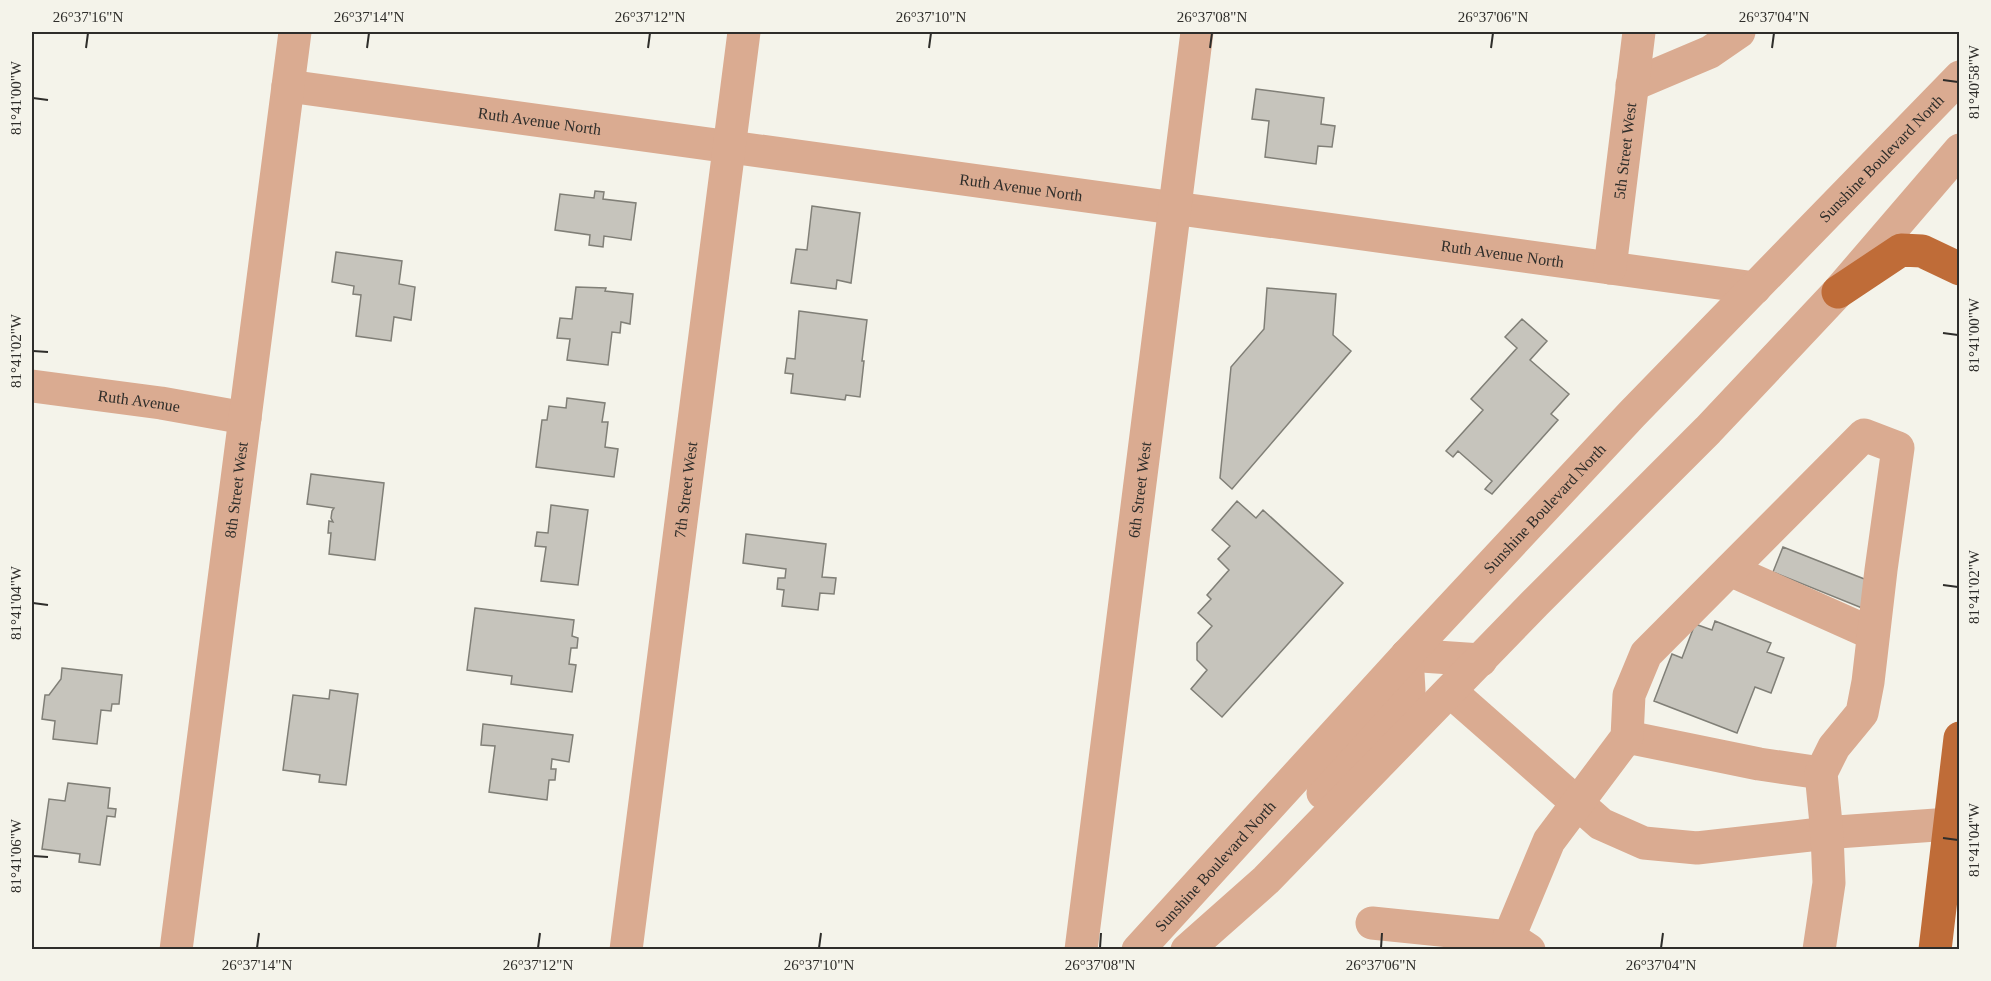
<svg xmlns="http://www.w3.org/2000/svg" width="1991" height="981" font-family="Georgia,serif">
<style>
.building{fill:#c6c4bc;stroke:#807f77;stroke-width:1.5}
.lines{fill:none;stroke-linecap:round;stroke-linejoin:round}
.minor{stroke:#daab91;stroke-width:33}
.major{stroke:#bf6c38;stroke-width:33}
.ticks{fill:none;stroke:#2e2d2a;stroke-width:2}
.labels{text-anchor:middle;stroke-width:4.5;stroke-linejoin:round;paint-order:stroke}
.street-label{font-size:16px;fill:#2e2d2a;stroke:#f4f3ea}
.neatline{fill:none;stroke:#2e2d2a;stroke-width:2}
.ticks-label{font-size:15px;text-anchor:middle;fill:#2e2d2a}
</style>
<rect width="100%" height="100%" fill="#f4f3ea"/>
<path class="building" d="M1256,89l68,9 -3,26 14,2 -3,21 -14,-1 -2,18 -51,-7 4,-36 -17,-2z
M595,191l9,1 -1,7 33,4 -5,37 -27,-4 -1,11 -14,-2 1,-10 -35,-5 5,-36 34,4z
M812,206l48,7 -9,70 -14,-3 -1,9 -45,-6 5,-34 11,1z
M336,252l66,9 -3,23 16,3 -4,33 -17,-3 -3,24 -35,-5 5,-41 -8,-1 1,-8 -22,-4z
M576,287l30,1 -1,3 28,3 -3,30 -9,-2 -1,11 -8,-1 -4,33 -41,-5 3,-21 -13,-1 3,-20 12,1z
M1267,288l69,6 -3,41 18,16 -119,138 -12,-11 11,-111 33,-38z
M799,311l68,9 -5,41h2l-4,36 -14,-2 -1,5 -54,-7 2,-19 -8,-1 2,-15 8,1z
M1522,319l25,22 -17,19 39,34 -18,20 7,6 -66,74 -7,-5 7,-8 -34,-30 -5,6 -7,-6 37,-41 -12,-11 46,-51 -12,-11z
M567,398l38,5 -3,19h6l-3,25 13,2 -4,28 -78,-10 6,-47h5l2,-14 17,2z
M311,474l73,9 -9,77 -46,-6 2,-21h-3l1,-12 4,1 -2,-4 1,-7 2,-3 -27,-4z
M1237,501l19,17 7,-8 80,73 -121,134 -31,-28 16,-19 -10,-10v-17l15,-17 -14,-13 13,-14 -4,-4 22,-25 -11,-11 12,-13 -18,-16z
M551,505l37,5 -10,75 -37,-4 5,-34 -11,-1 2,-14 11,1z
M746,534l80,10 -4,33 14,1 -2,16 -14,-1 -2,17 -36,-4 2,-16 -7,-1 1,-11h7l1,-9 -43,-6z
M1783,547l89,35 -10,26 -89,-36z
M475,608l99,12 -2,16 6,2 -1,10h-6l-2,16 7,1 -4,27 -61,-8 1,-8 -45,-6z
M1715,621l56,22 -4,9 17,6 -13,35 -16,-6 -18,46 -83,-32 18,-47 10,4 13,-34 17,6z
M62,668l60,7 -3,29h-7l-1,7 -10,-1 -4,34 -44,-5 2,-18 -13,-2 3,-24h4l12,-16z
M330,690l28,4 -12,91 -27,-3 1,-7 -37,-5 10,-75 36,4z
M483,724l90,11 -4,27 -17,-3 -1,10h5l-1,11h-6l-2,20 -58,-8 6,-46 -14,-1z
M68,783l42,5 -2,20 8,1 -1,8 -8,-1 -7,49 -21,-3 1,-8 -38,-5 7,-50 16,2z"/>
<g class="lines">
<g class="minor">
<path d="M1632,85l78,-33 29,-20"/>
<path id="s1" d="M288,86l1467,202"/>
<path id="s2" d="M1610,268l29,-236"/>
<path id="s3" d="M32,386l129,17 84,15"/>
<path d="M1730,570l143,64"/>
<path d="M1407,655l74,5"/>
<path d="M1451,692l150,132 43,19 53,5 140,-16 113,-8"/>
<path d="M1627,737l132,27 62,9"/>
<path d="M1323,793l86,-102 -2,-36"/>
<path d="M1372,923l137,14 20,13"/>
<path d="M1509,937l40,-96 78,-104 2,-42 17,-41 218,-219 34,13 -17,122 -13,112 -6,31 -28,34 -13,26 6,61 2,49 -10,67"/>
<path id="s4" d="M176,950l119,-918"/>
<path id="s5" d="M626,950l118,-918"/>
<path id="s6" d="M1081,950l116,-918"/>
<path id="s7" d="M1138,950l269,-295 225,-241 328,-337"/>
<path d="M1187,950l79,-70 269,-277 173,-173 130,-138 122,-142"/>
</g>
<path class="major" d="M1838,292l63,-42 21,1 38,18
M1935,950l25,-212"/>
</g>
<path class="ticks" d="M86,48l2,-15M367,48l2,-15M648,48l2,-15M929,48l2,-15M1210,48l2,-15M1491,48l2,-15M1772,48l2,-15M1943,80l15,2M33,98l15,2M1943,333l15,2M33,351l15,1M1943,585l15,2M33,603l15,2M1943,838l15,2M33,856l15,1M257,948l2,-15M538,948l2,-15M819,948l2,-15M1100,948l1,-15M1381,948l1,-15M1661,948l2,-15"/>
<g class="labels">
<g class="street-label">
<text dy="6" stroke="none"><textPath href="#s1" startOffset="254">Ruth Avenue North</textPath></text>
<text dy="6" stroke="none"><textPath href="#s2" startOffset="118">5th Street West</textPath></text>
<text dy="6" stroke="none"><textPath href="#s7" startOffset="1086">Sunshine Boulevard North</textPath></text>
<text dy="6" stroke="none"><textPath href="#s1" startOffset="740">Ruth Avenue North</textPath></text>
<text dy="6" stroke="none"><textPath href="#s1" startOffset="1226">Ruth Avenue North</textPath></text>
<text dy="6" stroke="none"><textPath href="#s3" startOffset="108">Ruth Avenue</textPath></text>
<text dy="6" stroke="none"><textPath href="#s5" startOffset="464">7th Street West</textPath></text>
<text dy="6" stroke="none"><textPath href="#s4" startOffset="464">8th Street West</textPath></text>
<text dy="6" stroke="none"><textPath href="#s6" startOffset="464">6th Street West</textPath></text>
<text dy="6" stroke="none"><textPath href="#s7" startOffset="600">Sunshine Boulevard North</textPath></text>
<text dy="6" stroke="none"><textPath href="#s7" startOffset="114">Sunshine Boulevard North</textPath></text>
</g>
</g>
<rect width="1991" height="981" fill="none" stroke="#f4f3ea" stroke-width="66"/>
<rect x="33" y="33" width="1925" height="915" class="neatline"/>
<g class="ticks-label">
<text x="88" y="22">26°37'16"N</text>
<text x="369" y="22">26°37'14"N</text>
<text x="650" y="22">26°37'12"N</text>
<text x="931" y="22">26°37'10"N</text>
<text x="1212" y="22">26°37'08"N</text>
<text x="1493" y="22">26°37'06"N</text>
<text x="1774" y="22">26°37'04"N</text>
<text transform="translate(1974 82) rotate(-90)" y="5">81°40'58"W</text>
<text transform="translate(16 98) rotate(-90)" y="5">81°41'00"W</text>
<text transform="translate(1974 335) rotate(-90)" y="5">81°41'00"W</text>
<text transform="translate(16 351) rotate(-90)" y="5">81°41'02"W</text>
<text transform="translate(1974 587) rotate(-90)" y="5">81°41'02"W</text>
<text transform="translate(16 603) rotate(-90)" y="5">81°41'04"W</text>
<text transform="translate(1974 840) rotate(-90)" y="5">81°41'04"W</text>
<text transform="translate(16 856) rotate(-90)" y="5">81°41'06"W</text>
<text x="257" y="970">26°37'14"N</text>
<text x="538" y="970">26°37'12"N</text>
<text x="819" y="970">26°37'10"N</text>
<text x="1100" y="970">26°37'08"N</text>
<text x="1381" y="970">26°37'06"N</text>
<text x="1661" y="970">26°37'04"N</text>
</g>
</svg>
